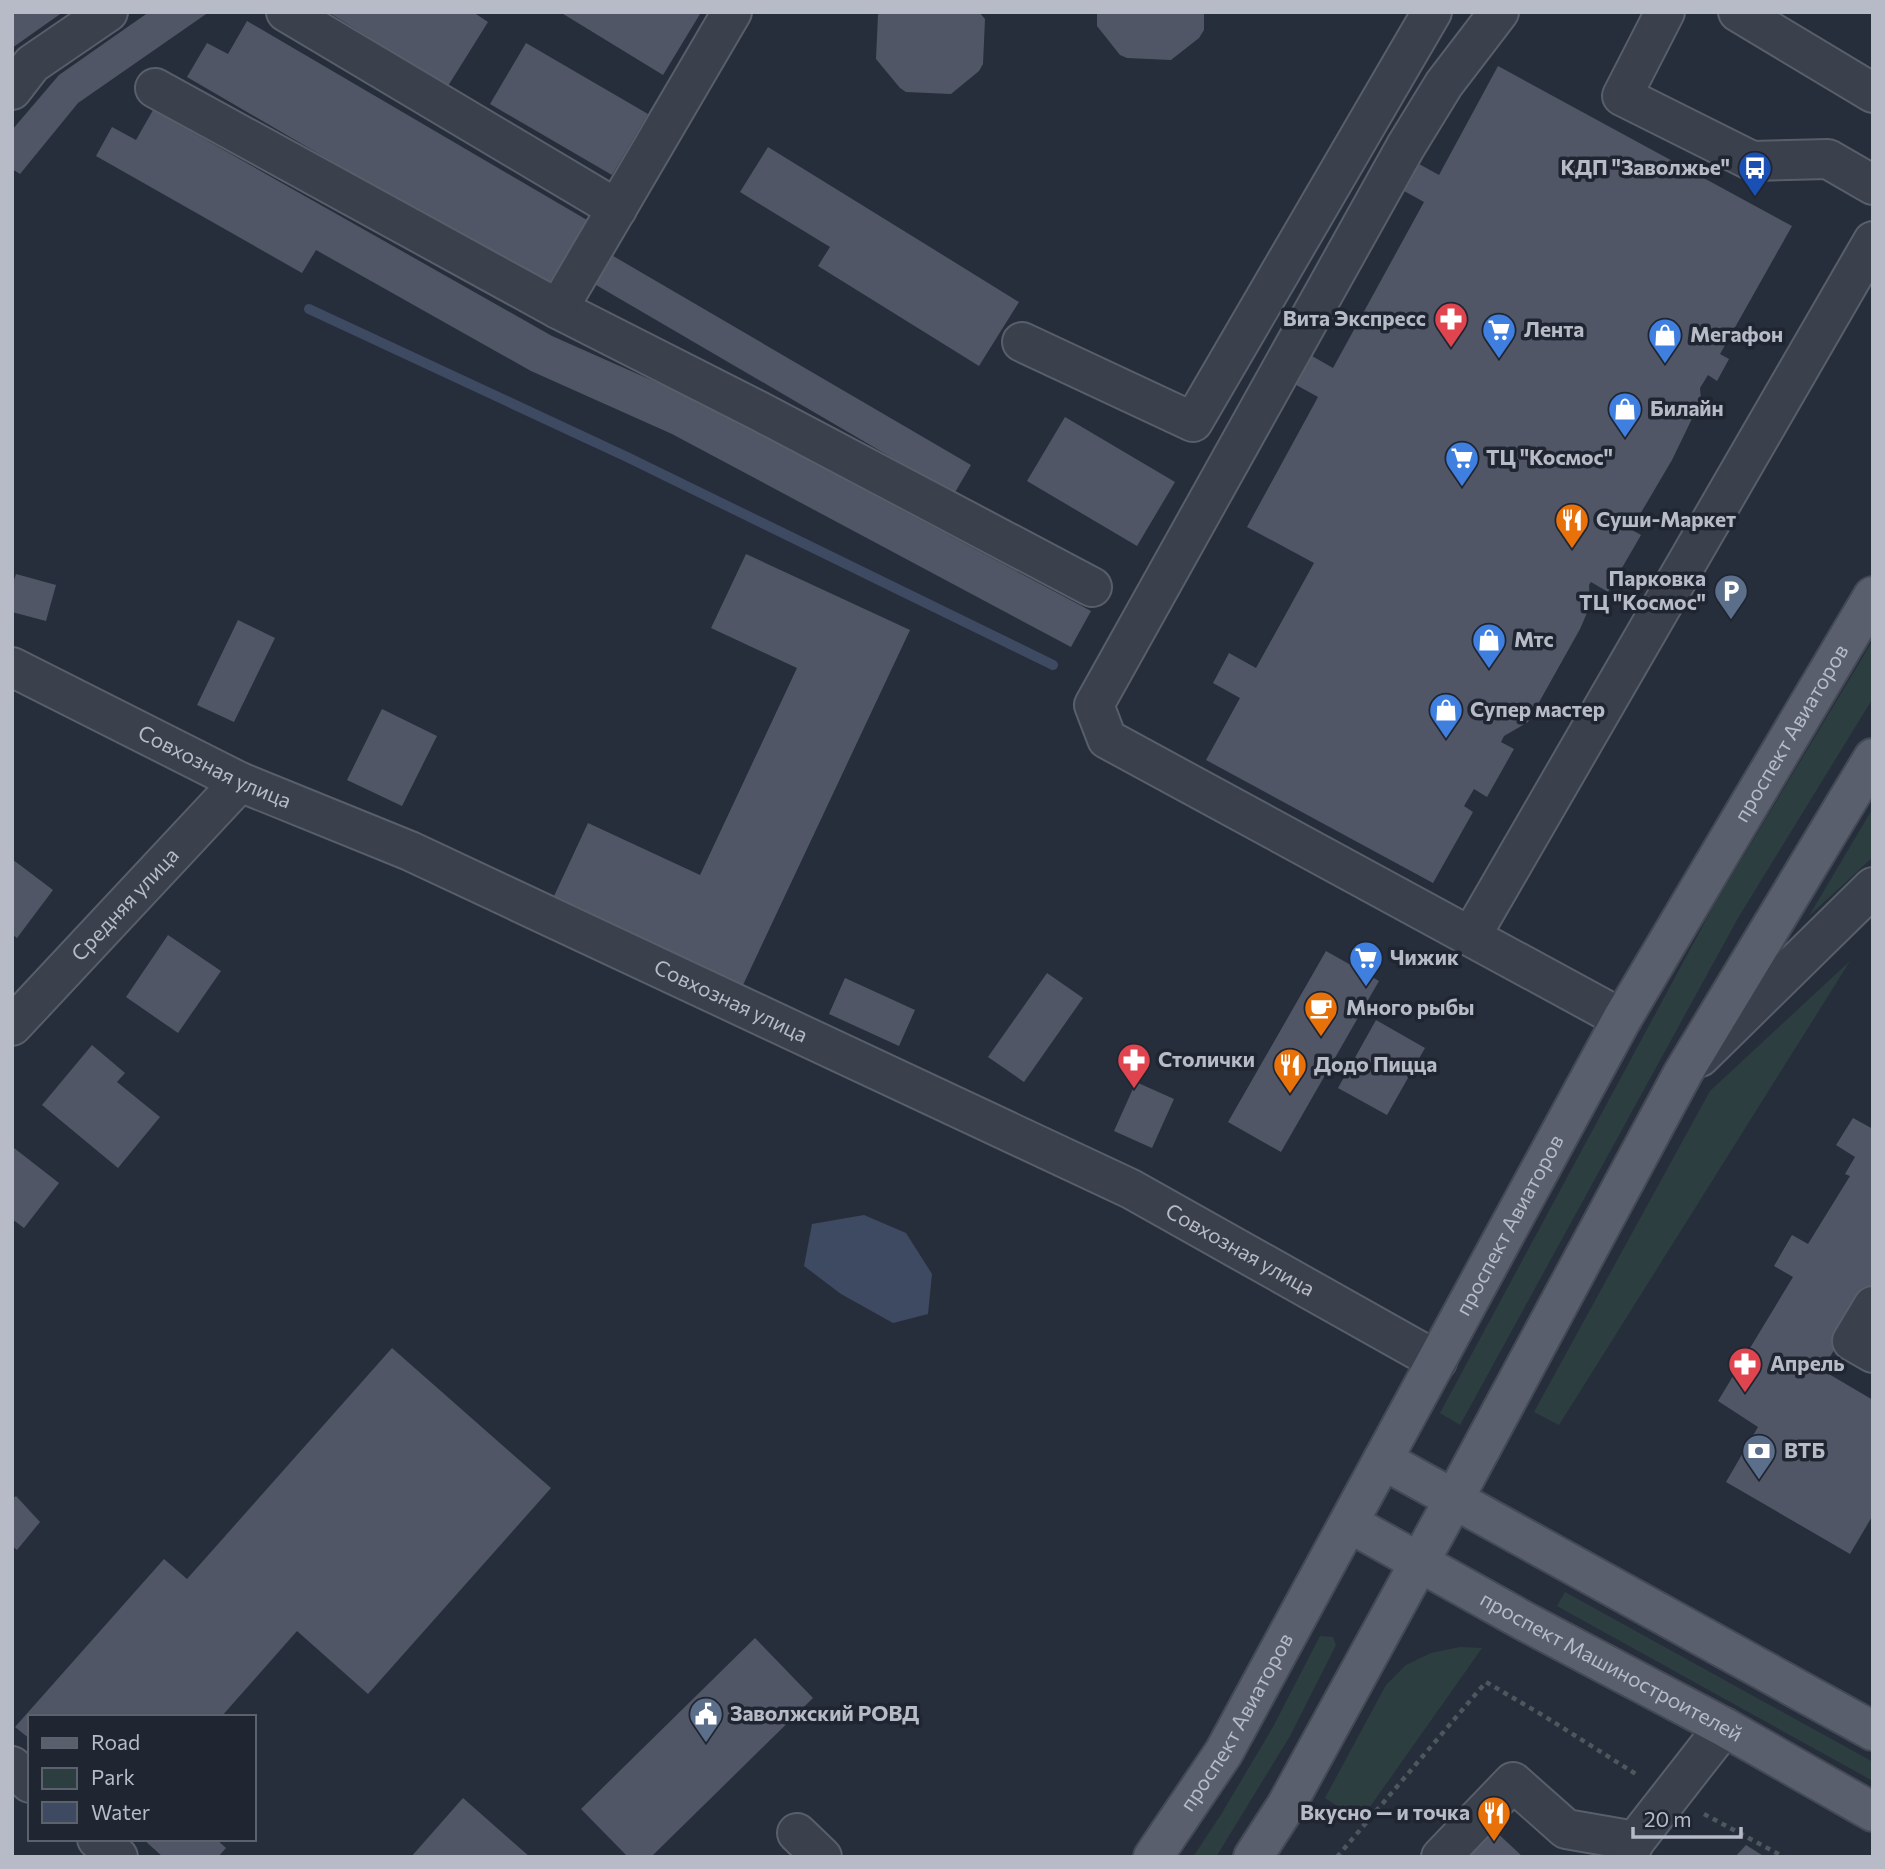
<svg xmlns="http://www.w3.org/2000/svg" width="1885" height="1869" font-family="Commissioner,sans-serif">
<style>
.green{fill:#2d3e41}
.water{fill:#3e4a62}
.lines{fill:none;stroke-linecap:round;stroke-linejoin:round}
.stream{stroke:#3e4a62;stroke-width:10}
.building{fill:#505666}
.minor-casing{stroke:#585e6a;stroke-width:42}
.major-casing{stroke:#434955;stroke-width:42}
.path{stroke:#4b595e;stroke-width:4.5;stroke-dasharray:5 5;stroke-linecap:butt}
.minor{stroke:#3a404c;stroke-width:38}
.major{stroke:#595f6c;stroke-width:38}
.labels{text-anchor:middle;stroke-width:7;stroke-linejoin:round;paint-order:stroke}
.poi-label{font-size:21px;font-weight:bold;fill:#b6bbc7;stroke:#1f2531;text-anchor:start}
.street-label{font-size:21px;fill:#b6bbc7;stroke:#1f2531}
</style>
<rect width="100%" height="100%" fill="#272e3b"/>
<path class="green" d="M1873,640v58l-135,220 -278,507 -20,-12 273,-506z
M1873,808v49l-64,59z
M1850,961l-291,464 -25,-13 176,-321z
M1565,1592l308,170v19l-316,-175z
M1320,1636l13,1 3,8 -46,91 -74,121h-23l29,-44 51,-86z
M1460,1647l22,1 -122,173 -35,-23 61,-113 20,-20 25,-12z"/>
<path class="water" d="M864,1215l42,18 26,41 -4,40 -35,9 -52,-29 -37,-28 8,-42z"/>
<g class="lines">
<path class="stream" d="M309,309l318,148 426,208"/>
</g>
<path class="building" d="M12,12h51l-51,36z
M149,12h60l-131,91 -58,71 -8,-5v-39l47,-55z
M328,12h145l15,10 -40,64z
M560,12h137l3,2 -37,61z
M880,12h99l6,7 -2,45 -4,7 -28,23 -45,-2 -6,-4 -24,-29 2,-44z
M1097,12h107v18l-5,8 -28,22 -44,-2 -7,-3 -23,-29z
M247,21l340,199 -40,67 -360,-210 20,-34 21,11z
M526,43l122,71 -36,61 -122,-71z
M1498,66l294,160 -72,128 9,5 -12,22 -9,-6 -8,13 1,12 -29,60 -33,56 -16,9 18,10 -33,57 -17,-10 -2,3 1,21 -10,23 -52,93 -24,14 -3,6 13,7 -27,48 -13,-8 -10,17 9,6 -40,71 -227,-123 34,-62 -27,-15 16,-30 27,15 58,-105 -67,-36 71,-130 -29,-16 16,-29 28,16 91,-166 -29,-16 15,-27 29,16z
M153,110l399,226 140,62 399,213 -20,36 -399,-213 -141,-63 -215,-121 -14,23 -206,-117 16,-29 24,13z
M768,147l251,155 -40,64 -161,-100 12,-19 -90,-55z
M608,253l363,212 -17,29 -363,-212z
M1065,417l110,65 -38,64 -110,-65z
M746,554l164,76 -167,355 -189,-89 34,-73 112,52 97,-207 -86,-40z
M16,574l40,11 -10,36 -34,-9v-26z
M238,620l37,18 -41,84 -37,-17z
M382,709l55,27 -35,70 -55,-26z
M12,859l41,31 -36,48 -5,-4z
M168,935l53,36 -43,62 -52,-36z
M1326,951l53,30 -98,171 -53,-30z
M1047,973l36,25 -59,84 -36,-25z
M845,978l70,32 -16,36 -70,-32z
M1376,1020l49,28 -38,67 -49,-27z
M92,1045l33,28 -8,9 43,35 -42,51 -76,-63z
M1136,1082l38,17 -22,49 -38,-17z
M1853,1118l20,11v157l-51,84 51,30v115l-23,39 -124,-72 32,-55 -40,-26 75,-124 -19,-11 18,-31 16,9 42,-68 -5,-2 10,-17 -19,-12z
M14,1148l45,35 -35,45 -12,-9v-68z
M392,1348l159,140 -183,206 -71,-63 -76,86h-191v22l-15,-12 149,-168 23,20z
M16,1496l24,26 -23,28 -5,-4v-47z
M755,1638l58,60 -162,159h-23l-47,-48z
M463,1798l67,59h-119z
M1493,1829l30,28h-55z
M143,1839h73l10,9 -8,9h-55z
M1746,1845l19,12h-30z"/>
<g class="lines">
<g class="minor-casing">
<g id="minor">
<path d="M286,12l331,197"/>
<path d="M732,12l-174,297 201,102 333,176"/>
<path d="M1499,12l-55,72 -38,62 -312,559 13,34 515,280"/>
<path d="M1665,12l-43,84 130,65 76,-2 45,26"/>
<path d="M1738,12l135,81"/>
<path d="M155,88l403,221"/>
<path d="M12,90l20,-26 76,-52"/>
<path d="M1022,342l171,80 239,-410"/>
<path id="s1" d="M12,667l228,115 170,69 721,338 306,172"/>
<path d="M1471,936l402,-695"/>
<path id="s2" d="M12,1026l228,-244"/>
<path d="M1700,1057l173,-170"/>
<path d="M1873,1306l-21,35 21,12"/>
<path d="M12,1766l18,17"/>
<path d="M797,1833l25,24"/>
<path d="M97,1839l21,18"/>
<path d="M1441,1857l72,-75 53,47 69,12"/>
<path d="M1627,1857l8,-16 89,-114"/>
</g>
</g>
<g class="major-casing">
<g id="major">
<path d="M1383,1460l490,271"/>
<path id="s3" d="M1349,1523l175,98 200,106 149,85"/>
<path id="s4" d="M1153,1857l71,-105 398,-733 251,-423"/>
<path d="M1253,1857l33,-51 168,-307 229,-426 190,-315"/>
</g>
</g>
<path class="path" d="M1704,1814l80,43
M1337,1857l149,-175 58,34 95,60"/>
<use href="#minor" class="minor"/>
<use href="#major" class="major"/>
</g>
<defs>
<g id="bus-pin" transform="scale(1.75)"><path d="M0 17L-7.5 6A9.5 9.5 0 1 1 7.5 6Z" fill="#1a4fb4" stroke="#1f2531"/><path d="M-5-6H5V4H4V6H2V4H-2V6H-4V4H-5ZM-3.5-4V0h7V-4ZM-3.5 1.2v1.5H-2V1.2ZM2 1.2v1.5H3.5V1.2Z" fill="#fff"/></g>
<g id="pharmacy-pin" transform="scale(1.75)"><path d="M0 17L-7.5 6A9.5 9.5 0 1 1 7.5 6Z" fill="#e0444e" stroke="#1f2531"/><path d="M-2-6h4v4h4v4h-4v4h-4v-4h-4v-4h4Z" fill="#fff"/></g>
<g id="supermarket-pin" transform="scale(1.75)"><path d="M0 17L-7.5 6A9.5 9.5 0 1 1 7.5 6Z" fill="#3f7fe0" stroke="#1f2531"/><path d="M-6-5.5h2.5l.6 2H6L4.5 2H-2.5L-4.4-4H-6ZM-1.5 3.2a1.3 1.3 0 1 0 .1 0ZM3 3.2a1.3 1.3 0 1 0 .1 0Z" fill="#fff"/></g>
<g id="shop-pin" transform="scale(1.75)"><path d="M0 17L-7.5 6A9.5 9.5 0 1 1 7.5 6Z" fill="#3f7fe0" stroke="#1f2531"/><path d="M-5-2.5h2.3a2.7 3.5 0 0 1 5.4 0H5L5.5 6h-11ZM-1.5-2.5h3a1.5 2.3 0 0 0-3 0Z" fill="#fff"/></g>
<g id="restaurant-pin" transform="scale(1.75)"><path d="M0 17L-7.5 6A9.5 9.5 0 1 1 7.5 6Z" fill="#e8710a" stroke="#1f2531"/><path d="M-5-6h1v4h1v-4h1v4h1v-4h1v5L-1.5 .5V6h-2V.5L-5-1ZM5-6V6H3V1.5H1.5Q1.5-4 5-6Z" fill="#fff"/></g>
<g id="parking-pin" transform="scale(1.75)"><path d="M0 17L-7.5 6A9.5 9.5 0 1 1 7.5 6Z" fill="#5c6f8a" stroke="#1f2531"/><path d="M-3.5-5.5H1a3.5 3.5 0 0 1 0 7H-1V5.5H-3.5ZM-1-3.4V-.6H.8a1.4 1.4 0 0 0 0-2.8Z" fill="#fff"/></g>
<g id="cafe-pin" transform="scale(1.75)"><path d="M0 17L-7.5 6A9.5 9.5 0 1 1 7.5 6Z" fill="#e8710a" stroke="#1f2531"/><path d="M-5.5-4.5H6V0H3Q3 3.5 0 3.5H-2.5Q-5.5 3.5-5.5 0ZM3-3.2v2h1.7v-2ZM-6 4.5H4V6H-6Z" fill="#fff"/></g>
<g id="bank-pin" transform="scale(1.75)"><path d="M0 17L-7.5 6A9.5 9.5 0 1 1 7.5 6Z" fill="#5c6f8a" stroke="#1f2531"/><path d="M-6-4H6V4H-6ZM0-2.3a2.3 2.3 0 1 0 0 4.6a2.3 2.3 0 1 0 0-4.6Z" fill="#fff"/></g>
<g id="civic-pin" transform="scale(1.75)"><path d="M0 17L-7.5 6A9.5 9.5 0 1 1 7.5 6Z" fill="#5c6f8a" stroke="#1f2531"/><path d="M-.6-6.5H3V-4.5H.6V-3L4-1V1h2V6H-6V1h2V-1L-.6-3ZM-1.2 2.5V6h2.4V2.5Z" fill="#fff"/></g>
</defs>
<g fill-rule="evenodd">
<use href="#bus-pin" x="1755" y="168"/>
<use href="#pharmacy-pin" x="1451" y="319"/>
<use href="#supermarket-pin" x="1499" y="330"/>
<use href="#shop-pin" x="1665" y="335"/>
<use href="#shop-pin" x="1625" y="409"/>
<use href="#supermarket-pin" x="1462" y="458"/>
<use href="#restaurant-pin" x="1572" y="520"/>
<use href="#parking-pin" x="1731" y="591"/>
<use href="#shop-pin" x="1489" y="640"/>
<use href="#shop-pin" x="1446" y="710"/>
<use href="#supermarket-pin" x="1366" y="958"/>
<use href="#cafe-pin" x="1321" y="1008"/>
<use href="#pharmacy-pin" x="1134" y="1060"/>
<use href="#restaurant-pin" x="1290" y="1065"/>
<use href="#pharmacy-pin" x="1745" y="1364"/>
<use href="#bank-pin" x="1759" y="1451"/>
<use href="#civic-pin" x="706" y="1714"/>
<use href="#restaurant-pin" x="1494" y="1813"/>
</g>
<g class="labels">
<g class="poi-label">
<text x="1730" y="175" text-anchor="end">КДП "Заволжье"</text>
<text x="1426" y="326" text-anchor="end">Вита Экспресс</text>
<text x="1524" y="337">Лента</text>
<text x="1690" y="342">Мегафон</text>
<text x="1650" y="416">Билайн</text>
<text x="1486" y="465">ТЦ "Космос"</text>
<text x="1596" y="527">Суши-Маркет</text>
<text x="1706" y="586" text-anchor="end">Парковка<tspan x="1706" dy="24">ТЦ "Космос"</tspan></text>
<text x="1514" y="647">Мтс</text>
<text x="1470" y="717">Супер мастер</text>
<text x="1390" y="965">Чижик</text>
<text x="1346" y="1015">Много рыбы</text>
<text x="1158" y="1067">Столички</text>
<text x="1314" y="1072">Додо Пицца</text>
<text x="1770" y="1371">Апрель</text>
<text x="1784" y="1458">ВТБ</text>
<text x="730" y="1721">Заволжский РОВД</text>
<text x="1470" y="1820" text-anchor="end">Вкусно — и точка</text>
</g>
<g class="street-label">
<text dy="7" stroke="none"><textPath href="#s4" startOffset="1293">проспект Авиаторов</textPath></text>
<text dy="7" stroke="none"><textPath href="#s1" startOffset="226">Совхозная улица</textPath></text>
<text dy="7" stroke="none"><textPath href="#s2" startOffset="166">Средняя улица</textPath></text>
<text dy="7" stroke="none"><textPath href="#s1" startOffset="793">Совхозная улица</textPath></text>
<text dy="7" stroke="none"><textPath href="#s4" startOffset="726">проспект Авиаторов</textPath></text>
<text dy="7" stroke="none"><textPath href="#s1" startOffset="1360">Совхозная улица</textPath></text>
<text dy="7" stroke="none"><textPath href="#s3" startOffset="299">проспект Машиностроителей</textPath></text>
<text dy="7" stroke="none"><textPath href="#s4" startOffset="159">проспект Авиаторов</textPath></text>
</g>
</g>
<rect width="1885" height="1869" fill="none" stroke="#b6bbc7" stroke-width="28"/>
<rect x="28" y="1715" width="228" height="126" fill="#1f2531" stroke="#5b616d" stroke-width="2"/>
<rect x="42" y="1738" width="35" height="10" fill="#595f6c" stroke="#5b616d" stroke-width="2"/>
<text x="91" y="1750" font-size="21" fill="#b6bbc7">Road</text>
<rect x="42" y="1768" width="35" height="21" fill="#2d3e41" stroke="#5b616d" stroke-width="2"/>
<text x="91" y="1785" font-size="21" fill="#b6bbc7">Park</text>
<rect x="42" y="1802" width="35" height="21" fill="#3e4a62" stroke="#5b616d" stroke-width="2"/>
<text x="91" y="1820" font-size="21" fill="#b6bbc7">Water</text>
<path d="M1633 1827v10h108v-10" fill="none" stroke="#b6bbc7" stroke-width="3.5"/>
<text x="1644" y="1827" font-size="21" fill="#b6bbc7" stroke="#1f2531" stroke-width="5" paint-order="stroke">20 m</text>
</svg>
